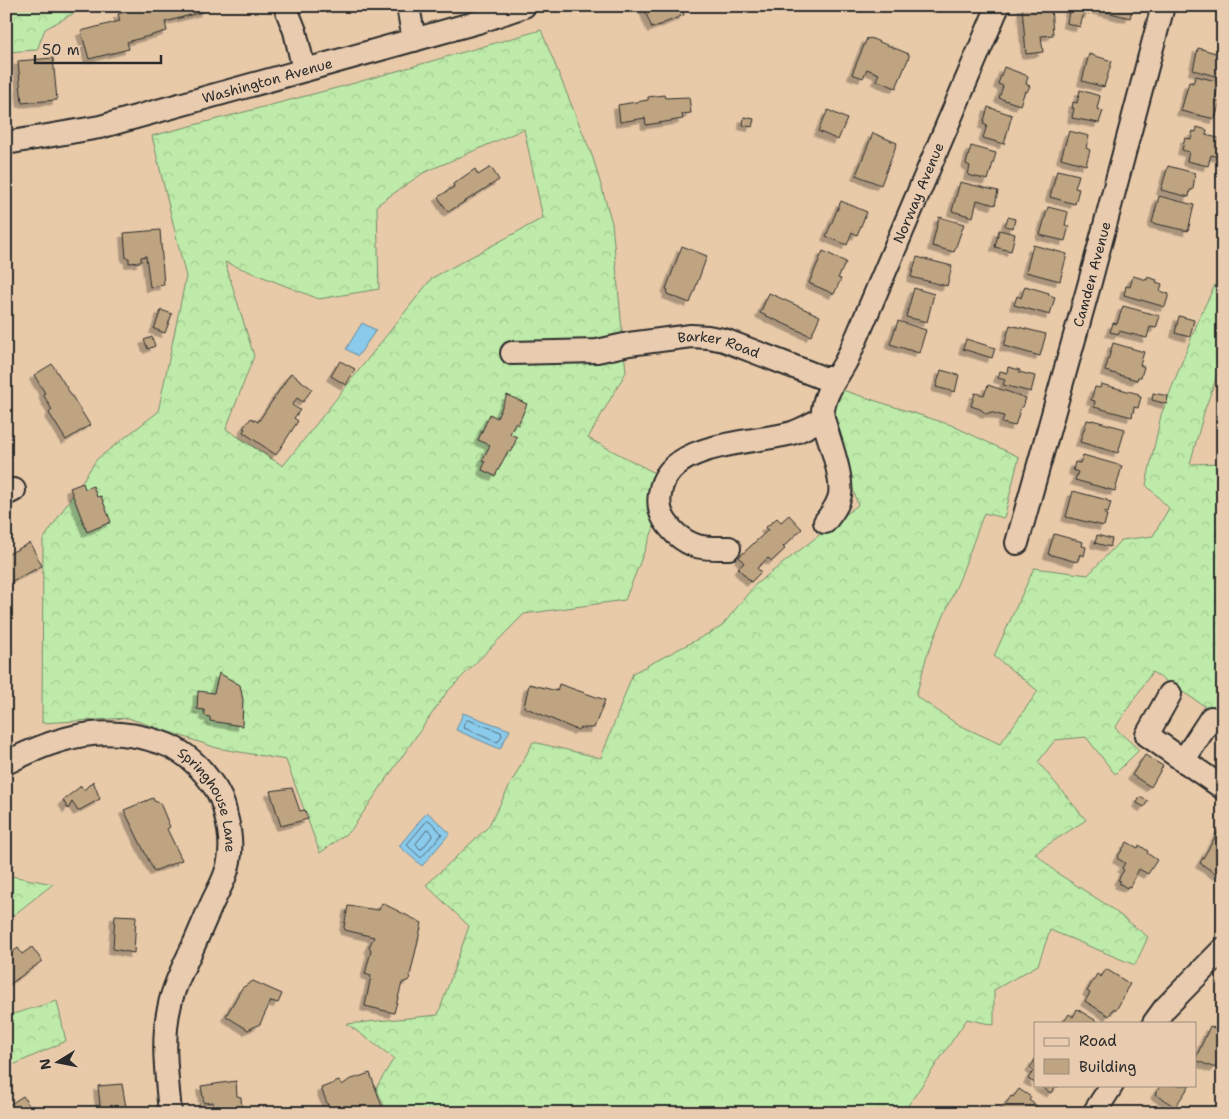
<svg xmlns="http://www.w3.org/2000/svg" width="1229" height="1119" font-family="'Shantell Sans',sans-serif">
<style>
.forest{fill:url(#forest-crowns);stroke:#748b6a;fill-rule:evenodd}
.water{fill:#8acaeb;stroke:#648a9e}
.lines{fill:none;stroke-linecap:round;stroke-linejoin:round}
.shore{stroke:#516b78;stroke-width:1}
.building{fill:#bea481;stroke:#2b2b2b;filter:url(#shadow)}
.minor-casing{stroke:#2b2b2b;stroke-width:26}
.minor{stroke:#e9ccb0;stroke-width:22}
.labels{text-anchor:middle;stroke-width:4;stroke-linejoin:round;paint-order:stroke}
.street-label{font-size:14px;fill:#2b2b2b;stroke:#e9ccb0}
</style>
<defs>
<pattern id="forest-crowns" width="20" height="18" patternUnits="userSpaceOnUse" patternTransform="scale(1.25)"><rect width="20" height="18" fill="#beeba9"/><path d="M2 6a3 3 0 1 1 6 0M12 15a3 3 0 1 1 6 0" fill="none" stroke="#a3ca92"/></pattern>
<filter id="shadow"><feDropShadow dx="-4.5" dy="4.5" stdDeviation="0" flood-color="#0004"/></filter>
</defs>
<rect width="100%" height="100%" fill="#e8caa9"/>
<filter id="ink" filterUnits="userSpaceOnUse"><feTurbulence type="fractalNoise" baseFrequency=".02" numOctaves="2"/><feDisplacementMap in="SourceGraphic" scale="10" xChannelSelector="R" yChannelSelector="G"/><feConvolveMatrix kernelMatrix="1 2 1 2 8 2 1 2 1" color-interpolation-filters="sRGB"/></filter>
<g filter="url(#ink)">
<path class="forest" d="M6,6h81l-42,23 -8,21 -31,2z
M541,30l52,128 19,65 14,149 -38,66 84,44 -47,118 -101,14 -77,78 -96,138 -31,23 -34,-93 -69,-12 -89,-30 -86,5 1,-183 54,-81 61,-47 28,-135 -34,-141 192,-50zM524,129l19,89 -111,60 -149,188 -57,-37 28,-73 -29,-94 94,37 60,-10 -2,-84 46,-32z
M1223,268v91l-18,50 -15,55 33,-1v255l-71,-46 -37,56 24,22 -24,24 -29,-37 -31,3 -17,22 48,58 -51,33 22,20 50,32 41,32 -13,28 -85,-35 -12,35 -44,25v35l-27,-6 -64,94h-520l3,-3 -10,-22 18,-30 -47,-34 91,-9 31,-89 -43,-41 62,-58 45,-85 68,16 32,-85 88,-46 34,-42 103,-80 -27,-83 11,-32 109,35 68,32 -15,61 -20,-5 -24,65 -33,77 -11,41 41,28 43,20 38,-53 -44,-35 40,-88 54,7 33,-35 32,-4 16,-28 -23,-23 15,-70 39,-99z
M6,875l47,9 -47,37z
M57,1001l9,40 -53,24h-7v-49z"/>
<path class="water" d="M362,323l14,7 -18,26 -12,-7z
M463,713l47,17 -10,19 -44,-19z
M427,812l23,21 -28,33 -23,-20z"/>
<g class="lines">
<path class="shore" d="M468,720l33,12 1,3 -3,6 -3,1 -32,-14 -1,-2 2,-4z
M427,821h3l12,13 -21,24 -14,-13z
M427,830h3l3,5 -11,14h-2l-4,-5z"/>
</g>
<path class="building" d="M145,6h59l1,5 -40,11 2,9 -40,11 2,7 -40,10 -8,-28 39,-10 -2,-7z
M643,6h38l3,9 -32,13z
M1022,6h29l2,29 -12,1 2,16 -17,2z
M1070,6h63l-3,12 -39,-10 -2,6 -5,-2 -4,15 -13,-4z
M867,38l2,1 1,-1 39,16v3l-13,31 -20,-8 3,-6 -12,-5 -4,9 -11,-4z
M1198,48l25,7v23l-30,-8z
M1089,54l23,7 -8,26 -22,-6z
M53,58l4,42 -35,3 -4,-42z
M6,63h4l4,41h-8z
M1004,67l24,9 -2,8 4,2 -3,6 -2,-1 -5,14 -21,-7 4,-12 -5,-2z
M1196,76l24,6 -5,18 5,2 -5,17 -34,-8 8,-29 4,1z
M1080,90l20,6 -3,13 6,2 -4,12 -27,-5 2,-10h-2l1,-6 4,1z
M664,95l1,3 24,-1 2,16 -9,1 1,5 -37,6 -1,-7 -25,4 -2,-17 30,-5v-3z
M988,107l24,8 -8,29 -21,-6 4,-13 -4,-1z
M828,110l19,9 -9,21 -20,-9z
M744,117l10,2 -2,8 -9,-2z
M1197,127l10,3 -1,5 16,4 1,-3v20h-2l-1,1 -9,-2 -3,11 -21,-5 2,-9 -7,-2 3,-12 6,1 2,-8 3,1z
M1069,131l20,5 -3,12 4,2 -4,15 -25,-7z
M873,133l24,10 -16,42 -25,-10z
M971,146l25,7 -8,27 -20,-5 2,-9 -4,-2z
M1168,166l27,7 -2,17h-3l-1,7 -28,-7z
M491,167l8,13 -51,32 -10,-15 16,-10 -1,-3 22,-15 3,6z
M1057,170l22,5 -4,13 4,1 -4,15 -25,-7z
M960,182l38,9 -3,14 -18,-5 -4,17 -21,-6z
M1159,196l35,9 -6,26 -36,-8z
M841,201l26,11 -10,23 -5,-3 -5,13 -21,-9z
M1048,207l20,5 -3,13 4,1 -4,15 -25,-6z
M939,217l25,7 -10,28 -22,-6z
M1008,217l7,2 -2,9 -8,-2z
M160,230l4,55 -14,2 -4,-31 -5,1v5l-12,1v-5h-3l-2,-25z
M999,230l16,4 -4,17 -16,-4z
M1033,245l34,9 -7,27 -34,-9z
M682,246l25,10 -17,47 -23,-9 1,-4 -2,-1z
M823,251l23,11 -8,16 3,1 -7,15 -25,-11z
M917,257l35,9 -5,20 -36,-9z
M1133,276l14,4v-3l10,3 -1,2 6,2 -2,7 9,3 -4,13 -41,-12 2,-9 4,1z
M1025,286l24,7v2l6,2 -5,18 -36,-10 3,-9 4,2z
M914,288l20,6 -7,28 -21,-5z
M769,293l51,23 -9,20 -51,-23z
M1123,306l37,10 -4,12 -6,-1 -3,11 -28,-7v3l-9,-2 3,-9 4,1z
M161,310l11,4 -7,19 -11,-4z
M1179,316l15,4 -4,17 -15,-4z
M898,321l28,9 -7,23 -29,-9z
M1010,325l36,9 -6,22 -36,-10z
M152,337l3,9 -7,3 -4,-9z
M966,339l29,9 -3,10 -29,-9z
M1113,343l31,9 -4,13 4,2 -3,10h-3l-1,3 -32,-9z
M340,361l15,8 -9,16 -15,-9z
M52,364l38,61 -24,15 -17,-27 3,-3 -9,-16 2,-1 -11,-18z
M1008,367l12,3 -1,2 16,4 -4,16 -28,-7 2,-5 -7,-2 2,-7 7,2z
M941,370l18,5 -4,17 -19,-5z
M291,373l21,16 -9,13 -6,-4 -5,7 8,5 -6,8 4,3 -22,34 -33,-23 2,-3 -2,-1 8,-10 7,4z
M1101,384l38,10 -1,2 3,1 -3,11 -4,-1 -2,10 -38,-10 1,-6 -4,-1 4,-13 5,1z
M988,385l38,13 -3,9h-2l-6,19 -13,-3 2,-7 -14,-4 -3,2 -7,-5 -9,-3 4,-13 9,2z
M1153,393l15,3 -1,8 -15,-4z
M507,395l20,9 -9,21 -3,-2 -5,11 7,3 -6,15 -3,-1 -13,25 -13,-6 3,-8 -3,-1 8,-16 -12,-5 12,-26 7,4z
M1087,420l5,1v-1l33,9 -7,24 -38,-11z
M1083,455l39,11 -7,25 -40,-11 3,-8 -5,-2 2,-8 5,1z
M83,483l2,6 8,-3 4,11 4,-1 10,26 -24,10 -17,-44z
M1073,491l34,9v1l4,1 -3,11 -4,-1v2l3,1 -3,11 -38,-9z
M789,515l13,14 -19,18 2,2 -13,12 -4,-3 -11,10 4,4 -10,10 -13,-14 6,-5 -5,-6 29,-27 -3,-2 12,-10 4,4z
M1054,534l29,8 -1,4 4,1 -2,9 -4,-2 -3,8 -29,-8z
M1097,535l15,4 -2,8 -15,-4z
M30,543l12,23 -36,18v-29z
M219,673l21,12 3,15 -1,26 -32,-5v-4l-5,-1 -1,-6 -7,-1 1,-18 16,2z
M529,684l28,7 2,-7 46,16 -11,28h-14l-3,2 -53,-23z
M1145,755l18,11 -12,21 -19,-12z
M93,781l7,18 -22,12 -6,-9 -4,7 -5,-9 18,-14 3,4z
M292,788l8,23 5,-1 3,9 -27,7 -11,-35z
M1140,797l8,4 -4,6 -7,-4z
M153,798l1,3 6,2 10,24 -3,2 15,31 -28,11 -30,-61z
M1223,824v43l-5,8 -18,-12z
M1127,842l11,6 1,-3 9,6 -1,2 10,7 -9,14 -9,-5 -9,18 -2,-1 -1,2 -8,-5 2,-2 -3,-1 6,-10 -2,-2 3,-5 -8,-5z
M382,903l40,20 -13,57 -7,3 -8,30 -29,-7 6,-30 -6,-2 6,-23 -2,-4 5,-10 -29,-7 -1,-3 4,-21 31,4z
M115,915l21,1 -2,37 -21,-4z
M32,947l10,14 -36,26v-30l12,-9 4,6z
M1106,969l24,15 -5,8 1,1 -10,17 -2,-2 -5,8 -24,-15 5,-8 -3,-2 10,-17 4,3z
M253,981l29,13 -4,9 -7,-2 -11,23 -12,6 -22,-14 16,-28z
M1077,1009l23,14h-37l6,-9 4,3z
M1210,1026l13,6v19l-8,17 -20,-8z
M1035,1059v24l-7,-4 5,-8 -3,-3z
M370,1073l12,33 -16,7h-35l-10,-25 18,-7 3,4 7,-5z
M236,1081l1,15 4,1 1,16h-31v-4l3,-1 -1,-6 -9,1 -3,-17z
M122,1084l5,29h-26l-3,-27z
M1038,1085h22l-2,2 -2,-1 -5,7z
M1161,1085h29l-15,22 -20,-13z
M1019,1089l12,8 -2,3 8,6 -3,4 4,3h-35l-2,-2 10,-15 2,1z
M23,1096l11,17h-28v-6z"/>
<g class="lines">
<g class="minor-casing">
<g id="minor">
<path d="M285,6l10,25 9,39"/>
<path d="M408,6l6,34"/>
<path id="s1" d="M6,143l94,-16 378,-105 46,-16"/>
<path id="s2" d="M512,353l85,-2 32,-7 62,-8 17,1 16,3 99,38h12"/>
<path d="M6,494l8,-4"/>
<path id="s3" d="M825,522c6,-8 13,-16 15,-27 3,-20 -12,-57 -17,-77 -2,-21 13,-39 22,-55 5,-9 8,-18 12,-26l141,-331"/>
<path id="s4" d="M1017,543l73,-261 73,-276"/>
<path d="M729,548c-23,0 -34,2 -53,-14 -12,-12 -19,-23 -16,-40 6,-53 93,-50 132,-61 11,-3 21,-10 31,-15"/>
<path d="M1170,694l-23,41 76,53"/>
<path d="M1183,761l28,-43"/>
<path id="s5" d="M6,763c53,-27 97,-40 156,-20 21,7 36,21 49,39 8,10 13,22 15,34 4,15 6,30 3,45 -2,14 -9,26 -15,38 -8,17 -15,35 -23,52 -8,17 -17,34 -21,53 -9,35 -3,73 0,109"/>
<path d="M1154,1023l11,-15 58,-59"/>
<path d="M1094,1113l18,-28"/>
</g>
</g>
<use href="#minor" class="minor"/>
</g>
</g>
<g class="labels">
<g class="street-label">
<text dy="5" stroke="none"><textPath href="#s1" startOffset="269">Washington Avenue</textPath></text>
<text dy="5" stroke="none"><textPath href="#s3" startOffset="356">Norway Avenue</textPath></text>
<text dy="5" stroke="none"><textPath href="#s4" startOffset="279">Camden Avenue</textPath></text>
<text dy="5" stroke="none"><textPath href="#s2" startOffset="209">Barker Road</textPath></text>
<text dy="5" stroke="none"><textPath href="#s5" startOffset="241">Springhouse Lane</textPath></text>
</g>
</g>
<rect width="1229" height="1119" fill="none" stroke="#e9ccb0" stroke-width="25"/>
<rect x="12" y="12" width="1204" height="1094" fill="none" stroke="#2b2b2b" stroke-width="2" filter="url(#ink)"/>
<rect x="1034" y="1022" width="162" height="65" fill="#e9ccb0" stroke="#9d8c7b"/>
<rect x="1044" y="1038" width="25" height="8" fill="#e9ccb0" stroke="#9d8c7b"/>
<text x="1079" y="1046" font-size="15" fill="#2b2b2b">Road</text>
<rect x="1044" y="1059" width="25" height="15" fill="#bea481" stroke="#9d8c7b"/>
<text x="1079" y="1072" font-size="15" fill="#2b2b2b">Building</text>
<g transform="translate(58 1062) rotate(260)" stroke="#e9ccb0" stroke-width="4" paint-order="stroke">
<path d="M0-4L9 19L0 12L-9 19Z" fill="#2b2b2b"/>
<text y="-8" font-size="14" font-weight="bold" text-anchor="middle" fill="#2b2b2b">N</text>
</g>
<path d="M35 55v8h126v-8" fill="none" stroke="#2b2b2b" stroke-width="2.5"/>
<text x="42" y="55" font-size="15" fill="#2b2b2b" stroke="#e9ccb0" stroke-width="4" paint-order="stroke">50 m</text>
</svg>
